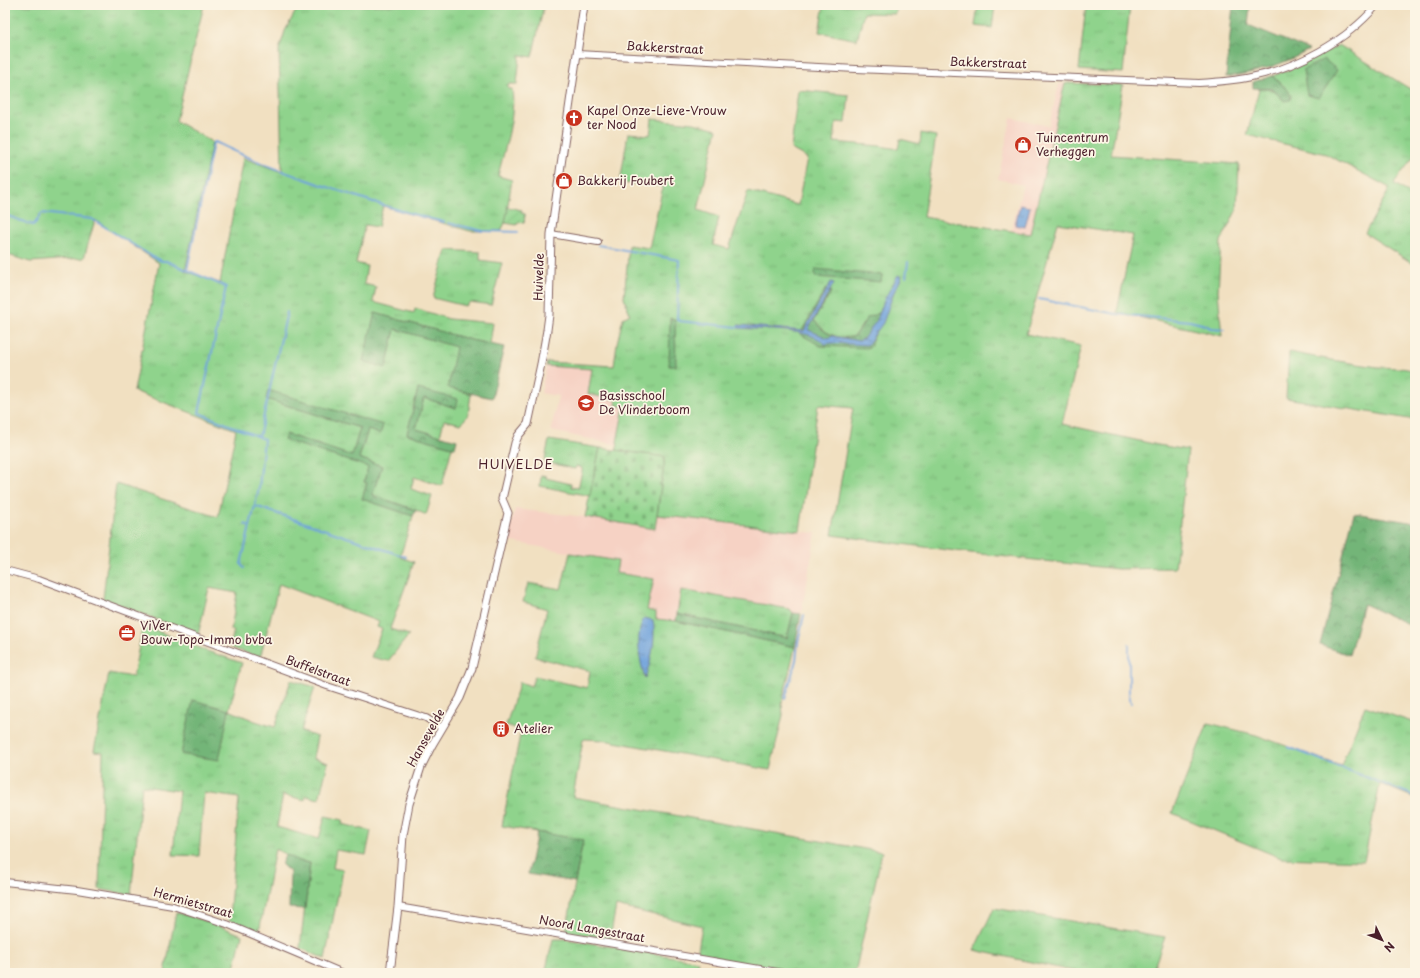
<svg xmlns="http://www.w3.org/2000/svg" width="1420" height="978" font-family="'Playpen Sans',sans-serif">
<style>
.built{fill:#f6d2c4}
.grass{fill:url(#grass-tufts);stroke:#6c795c;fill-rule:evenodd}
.forest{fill:url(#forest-crowns);stroke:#5e6a52}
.cemetery{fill:url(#cemetery-stones);stroke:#6c795c}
.garden{fill:url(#garden-furrows);stroke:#6c795c}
.water{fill:url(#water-ripples);stroke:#5c6184}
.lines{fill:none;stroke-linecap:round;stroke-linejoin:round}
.stream{stroke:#6fa3dc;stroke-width:2}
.minor-casing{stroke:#846360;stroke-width:8}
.tertiary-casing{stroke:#846360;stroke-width:9}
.minor{stroke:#fff;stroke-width:6}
.tertiary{stroke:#fff;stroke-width:7}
.labels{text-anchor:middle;stroke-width:3.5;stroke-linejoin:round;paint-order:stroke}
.street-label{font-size:12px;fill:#4a1f2b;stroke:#fcf5e5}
.poi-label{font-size:12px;fill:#4a1f2b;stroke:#fcf5e5;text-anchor:start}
.neighbourhood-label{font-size:13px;letter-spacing:1px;fill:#4a1f2b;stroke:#fcf5e5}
</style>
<defs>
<pattern id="grass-tufts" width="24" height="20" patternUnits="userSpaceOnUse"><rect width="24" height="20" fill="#8fd38c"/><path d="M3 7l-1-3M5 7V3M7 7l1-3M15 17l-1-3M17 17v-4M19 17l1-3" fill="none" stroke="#7db579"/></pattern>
<pattern id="forest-crowns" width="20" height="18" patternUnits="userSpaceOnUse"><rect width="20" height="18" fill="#73b578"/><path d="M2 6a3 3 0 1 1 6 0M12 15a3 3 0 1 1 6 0" fill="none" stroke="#609363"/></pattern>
<pattern id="cemetery-stones" width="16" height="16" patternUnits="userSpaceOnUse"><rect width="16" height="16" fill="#8fd38c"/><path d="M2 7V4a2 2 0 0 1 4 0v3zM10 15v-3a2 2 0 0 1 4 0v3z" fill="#7db579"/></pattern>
<pattern id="garden-furrows" width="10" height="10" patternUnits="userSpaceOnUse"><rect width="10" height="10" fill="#8fd38c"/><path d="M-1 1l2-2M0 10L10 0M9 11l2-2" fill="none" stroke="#7db579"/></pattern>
<pattern id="water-ripples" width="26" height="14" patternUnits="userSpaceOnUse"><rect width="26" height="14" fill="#6fa3dc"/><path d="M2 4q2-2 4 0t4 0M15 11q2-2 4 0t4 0" fill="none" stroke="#5d84b3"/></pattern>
</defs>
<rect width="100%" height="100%" fill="#fcf5e5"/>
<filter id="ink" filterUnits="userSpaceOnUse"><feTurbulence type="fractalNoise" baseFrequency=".025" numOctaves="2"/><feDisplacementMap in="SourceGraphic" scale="8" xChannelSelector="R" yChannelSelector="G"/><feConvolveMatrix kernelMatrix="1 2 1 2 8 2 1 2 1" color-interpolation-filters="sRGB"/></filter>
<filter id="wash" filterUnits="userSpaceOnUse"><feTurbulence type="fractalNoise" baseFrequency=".012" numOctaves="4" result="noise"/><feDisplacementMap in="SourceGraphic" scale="16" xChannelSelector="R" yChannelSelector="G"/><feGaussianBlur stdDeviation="0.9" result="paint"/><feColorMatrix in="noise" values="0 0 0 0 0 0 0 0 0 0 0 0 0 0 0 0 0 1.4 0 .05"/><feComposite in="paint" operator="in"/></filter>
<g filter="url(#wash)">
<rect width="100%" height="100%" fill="#f1e0c1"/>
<path class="built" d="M1065,83l-35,151 -19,-3 12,-46 -25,-6 13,-61 38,8 10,-42z
M546,366l46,2 25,32 7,7 -7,34 1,4 -67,-14 7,-35 -17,-3z
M515,509l70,8 69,12 3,-14 159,18 -15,81 -8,-1 -3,-4 -109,-19 -5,31 -20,-2 -40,-46 1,-12 -110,-20z"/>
<path class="grass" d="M5,5h199l-28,116 36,21 -27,129 35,12 23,-125 39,14 -3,-122 6,-19 14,-26h245l-12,52 -12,-2 -3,29h-9v5h4c4,28 -8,61 -14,87l14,4 -5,30 18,4 -1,9 -6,-1 -1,3 -10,-10 -2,8 -4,8h-31l-87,-25 -5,21 -13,-2 -9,38 11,3 -3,18 12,3 -3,15 41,11 1,-5 34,11 44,4 -3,21 -19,-4 -96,-27 11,54 9,-38 62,18 -9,40 23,7 -3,21 -7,9 -17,-4 -4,16 -24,-7 8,-31 32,10 -38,-19 -11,45 45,13 -10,39 -28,-9 -3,12 21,7 -6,19 -10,-5 -44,-15 10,-29 -23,-8 9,-28 12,4 3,-9 -117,-26 94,29 -8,28 -66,-22 83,33 -5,15 3,1 -5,16 51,17 -13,41 14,5 -24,67 19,6 -21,26 -17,-4 11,-28 -5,-2 2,-5 -100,-38 -19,74 -30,-11 4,-17h-3l6,-37 -28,-5 -11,47 -95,-36 13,-115 102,33 18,-87 -102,-39 25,-128 -64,-43 -11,38 -54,4 -25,-8z
M824,5h74l-3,9 -31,-1 -7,27 -38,-8z
M978,5h17l-3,23 -17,-2z
M1086,5h44l-7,68 -44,-3z
M1339,45l76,47v63l-21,28 21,15v67l-50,-32 25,-45 -64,-34 -79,-19 12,-46c11,0 17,1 23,10l6,-9 -16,-14 30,-11z
M1065,83l58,2 -12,70 128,9 -2,45 -16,32 -3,50 4,45 -105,-24 16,-77 -75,-12 -32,111 55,12 -19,78 96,21 30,5 -13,118 -57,1 -147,-16 -139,-18 21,-127 -35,-3 -18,126 -143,-16 8,-58 -49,-7 2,-5 -1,-3 7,-35 -8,-2v-5l-28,-6 4,-25 -46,-3 1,-4 67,4 3,-23 6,-25 7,-4 -6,-16 5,-53 20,3 14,-62 -43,-3 8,-50 22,2 2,-16 42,4 23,6 -19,81 21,7 -6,28 16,4 19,-58 50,14 9,-47 -16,-9 7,-59 51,5 -3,28 -10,-1 -2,20 46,4 18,3 2,-10 20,5 1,-11 15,3 -13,81 107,17zM826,289l5,3 -17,28c7,9 17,17 29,18 3,1 9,-1 12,-2l12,-18 2,30 -69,-14z
M446,250l34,2v8l22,3 -11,42 -21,-3 -5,4 -32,-8z
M1289,352c30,6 59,11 89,15 13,1 25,0 37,4v49l-129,-22z
M549,440l51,8 -10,48 -50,-10 1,-11 5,1v2l25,6v3l7,1 4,-16v-4l-6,-2 -1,3 -29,-7 -1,2 -1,-1z
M570,553l48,8 -2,12 38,6 -7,31 9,2v7l20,2 119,26 -13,56 1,12 -13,55 -167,-30 -18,-1 -2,1 -10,57 309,55 -27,121h-53l-105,-18 5,-29 -86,-20 -6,33 -44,-7 17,-92 -81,-14 19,-96 -15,-5 14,-43 11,4 4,-10 52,12 3,-17 -55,-14 12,-48 -24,-7 5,-19 33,6z
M681,590l109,19 3,4 -6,25 -110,-24z
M143,625l61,25 38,13 -13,47 26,11 20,6 16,-47 24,7 -14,44 16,6 -4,21 15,5 -9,36 -13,-3 -1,4 -22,-5 -6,32 42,12 6,-23 18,4 -1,4 29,7 -5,24 -30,-5 -3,18 10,2 -18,89 -25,-11 10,-85 -11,-2 -24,-12 -16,83 -30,-12 10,-122 -35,-5 -5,63 -26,-1 6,-64 -37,-5 -11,109 -32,-6 4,-137 -9,-1 15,-78 24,4z
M1365,706l50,17v75l-35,-14 -16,77 -83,-3 -109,-45 36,-90 48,12 85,31z
M994,908l171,29 -13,36h-69l-109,-23z
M176,912l39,12 27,11 -9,38h-68z
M553,939h12l134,22 -3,12h-151z"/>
<path class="forest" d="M1233,5l17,1 -2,19 61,25c-27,15 -53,23 -83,27z
M1324,59l13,11 -18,28 -12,-3 -4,-25z
M1272,76l16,14 3,6 -1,4 -6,1 -6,-7 -7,-5 -18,-1v-6z
M815,269l67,6 -1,7 -66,-5z
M826,288l5,4 -17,28c11,15 23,20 41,16l12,-18 16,-7 -1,8 -13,29 -48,-2 -21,-12z
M375,313l96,27 33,7 -12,51 -44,-10 8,-41 -61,-18 -9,39 -23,-7z
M670,318l5,1 1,47h-7z
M418,389l40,10 -2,9 -32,-10 -8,31 41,11 -2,8 -48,-14z
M268,390l115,35 -3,9 -12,-4 -9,28 23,8 -10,29 44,15 -3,6 -51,-17 5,-16 -3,-1 4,-15 -84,-27 2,-6 66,22 8,-28 -94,-29z
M1354,513l61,10v104l-52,-23 -14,51 -29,-10z
M793,613l8,1 -6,33 -119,-26 1,-7 110,24z
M193,700l36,10 -10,50 -38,-6z
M537,832l46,8 -8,42 -47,-8z
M285,854l14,7 11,2 -5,46 -16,-1 1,-36 -8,-7z"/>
<path class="cemetery" d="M600,448l65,9 -10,72 -70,-12z"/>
<path class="garden" d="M508,207l14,3 -1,3 4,1 -1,9 -6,-1 -1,3 -12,-2z"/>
<path class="water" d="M1020,205l10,2 -5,20 -10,-2z
M898,275l2,1 1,3 -7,13 -11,31 -16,22 -35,-2 -7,1c-2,-2 -5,-4 -8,-6 -18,-9 -57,-8 -79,-10v-3l66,6 27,-49 3,1 -26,47 20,8 4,-2 27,5 4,-2 14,-19 8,-22z
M644,618l9,2c3,19 -1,39 -8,58 -6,-19 -10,-43 -1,-60z"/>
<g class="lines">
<path class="stream" d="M5,215l28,10c5,-3 5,-9 9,-12l50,6 61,38 9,4h4l21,9
M448,223l35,8 35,1
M598,245l81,15 -2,59 2,2 59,6
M906,277l2,-15
M1039,299l77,15 74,7 12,3 9,4 14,1
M259,437l28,-125
M255,506l151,51
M1415,518l-1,4h1
M245,524l5,2
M244,568l-3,-4 18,-76 5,-49 -65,-26 27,-126 -39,-17 26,-127 2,-1c46,23 94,39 143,55 28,9 57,19 86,25
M1129,644v50l2,9
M785,699l11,-39 2,-18 6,-27
M1288,747l127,49"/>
</g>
</g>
<g filter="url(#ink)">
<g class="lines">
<g class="minor-casing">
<path id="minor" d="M577,54l279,15 343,14c17,-1 34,-2 52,-6 45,-9 96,-36 126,-72
M551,234l47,8
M5,570l34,9 288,107 99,32 16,10
M5,882l72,8 96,16 54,18 116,49
M398,907l385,66"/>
</g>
<g class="tertiary-casing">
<path id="tertiary" d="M390,973l8,-66 5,-72 6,-31 12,-37 11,-22 28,-47 12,-30 36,-155 -6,-14 13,-56 3,-7 10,-12 13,-60 6,-34 2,-15 2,-81 33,-229"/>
</g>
<use href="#minor" class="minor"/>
<use href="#tertiary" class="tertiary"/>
</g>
</g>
<defs>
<g id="church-disc" transform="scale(0.9)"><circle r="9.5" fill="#c8321e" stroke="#fcf5e5"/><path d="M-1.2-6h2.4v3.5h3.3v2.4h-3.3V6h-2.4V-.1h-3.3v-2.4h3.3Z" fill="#fff"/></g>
<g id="shop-disc" transform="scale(0.9)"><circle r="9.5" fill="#c8321e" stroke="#fcf5e5"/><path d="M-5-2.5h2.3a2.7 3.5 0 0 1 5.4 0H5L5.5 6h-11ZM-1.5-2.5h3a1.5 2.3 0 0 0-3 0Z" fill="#fff"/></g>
<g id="school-disc" transform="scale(0.9)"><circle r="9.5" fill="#c8321e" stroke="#fcf5e5"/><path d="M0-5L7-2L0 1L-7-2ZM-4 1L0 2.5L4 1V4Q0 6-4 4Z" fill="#fff"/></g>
<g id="office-disc" transform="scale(0.9)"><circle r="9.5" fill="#c8321e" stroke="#fcf5e5"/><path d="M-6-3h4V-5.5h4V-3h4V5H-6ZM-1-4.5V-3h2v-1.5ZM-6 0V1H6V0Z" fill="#fff"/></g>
<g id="building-disc" transform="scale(0.9)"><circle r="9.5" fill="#c8321e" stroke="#fcf5e5"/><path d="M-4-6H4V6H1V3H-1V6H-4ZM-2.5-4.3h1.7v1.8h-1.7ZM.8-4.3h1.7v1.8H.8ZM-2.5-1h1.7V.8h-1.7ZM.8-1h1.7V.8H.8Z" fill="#fff"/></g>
</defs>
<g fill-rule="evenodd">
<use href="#church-disc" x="574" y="118"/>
<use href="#shop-disc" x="1023" y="145"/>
<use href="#shop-disc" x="564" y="181"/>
<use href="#school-disc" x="586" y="403"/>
<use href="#office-disc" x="127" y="633"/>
<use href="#building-disc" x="501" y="729"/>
</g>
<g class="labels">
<g class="street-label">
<text transform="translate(665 48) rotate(3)" y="4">Bakkerstraat</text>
<text transform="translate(988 63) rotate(2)" y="4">Bakkerstraat</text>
<text transform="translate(539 277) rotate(-88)" y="4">Huivelde</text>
<text transform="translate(318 671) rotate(20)" y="4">Buffelstraat</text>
<text transform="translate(426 738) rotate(-61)" y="4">Hansevelde</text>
<text transform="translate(193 903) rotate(16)" y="4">Hermietstraat</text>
<text transform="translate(592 929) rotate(10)" y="4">Noord Langestraat</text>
</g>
<g class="poi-label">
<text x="587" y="115">Kapel Onze-Lieve-Vrouw<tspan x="587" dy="14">ter Nood</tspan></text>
<text x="1036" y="142">Tuincentrum<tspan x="1036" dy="14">Verheggen</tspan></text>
<text x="577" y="185">Bakkerij Foubert</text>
<text x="599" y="400">Basisschool<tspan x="599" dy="14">De Vlinderboom</tspan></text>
<text x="140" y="630">ViVer<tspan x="140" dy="14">Bouw-Topo-Immo bvba</tspan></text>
<text x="514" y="733">Atelier</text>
</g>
<g class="neighbourhood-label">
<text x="516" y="469">HUIVELDE</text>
</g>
</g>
<rect width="1420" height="978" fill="none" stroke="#fcf5e5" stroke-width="20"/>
<g transform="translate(1382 940) rotate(133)" stroke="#fcf5e5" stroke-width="3" paint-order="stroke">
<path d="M0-3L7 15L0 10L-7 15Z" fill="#4a1f2b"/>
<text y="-6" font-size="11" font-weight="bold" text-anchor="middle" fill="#4a1f2b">N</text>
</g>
</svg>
